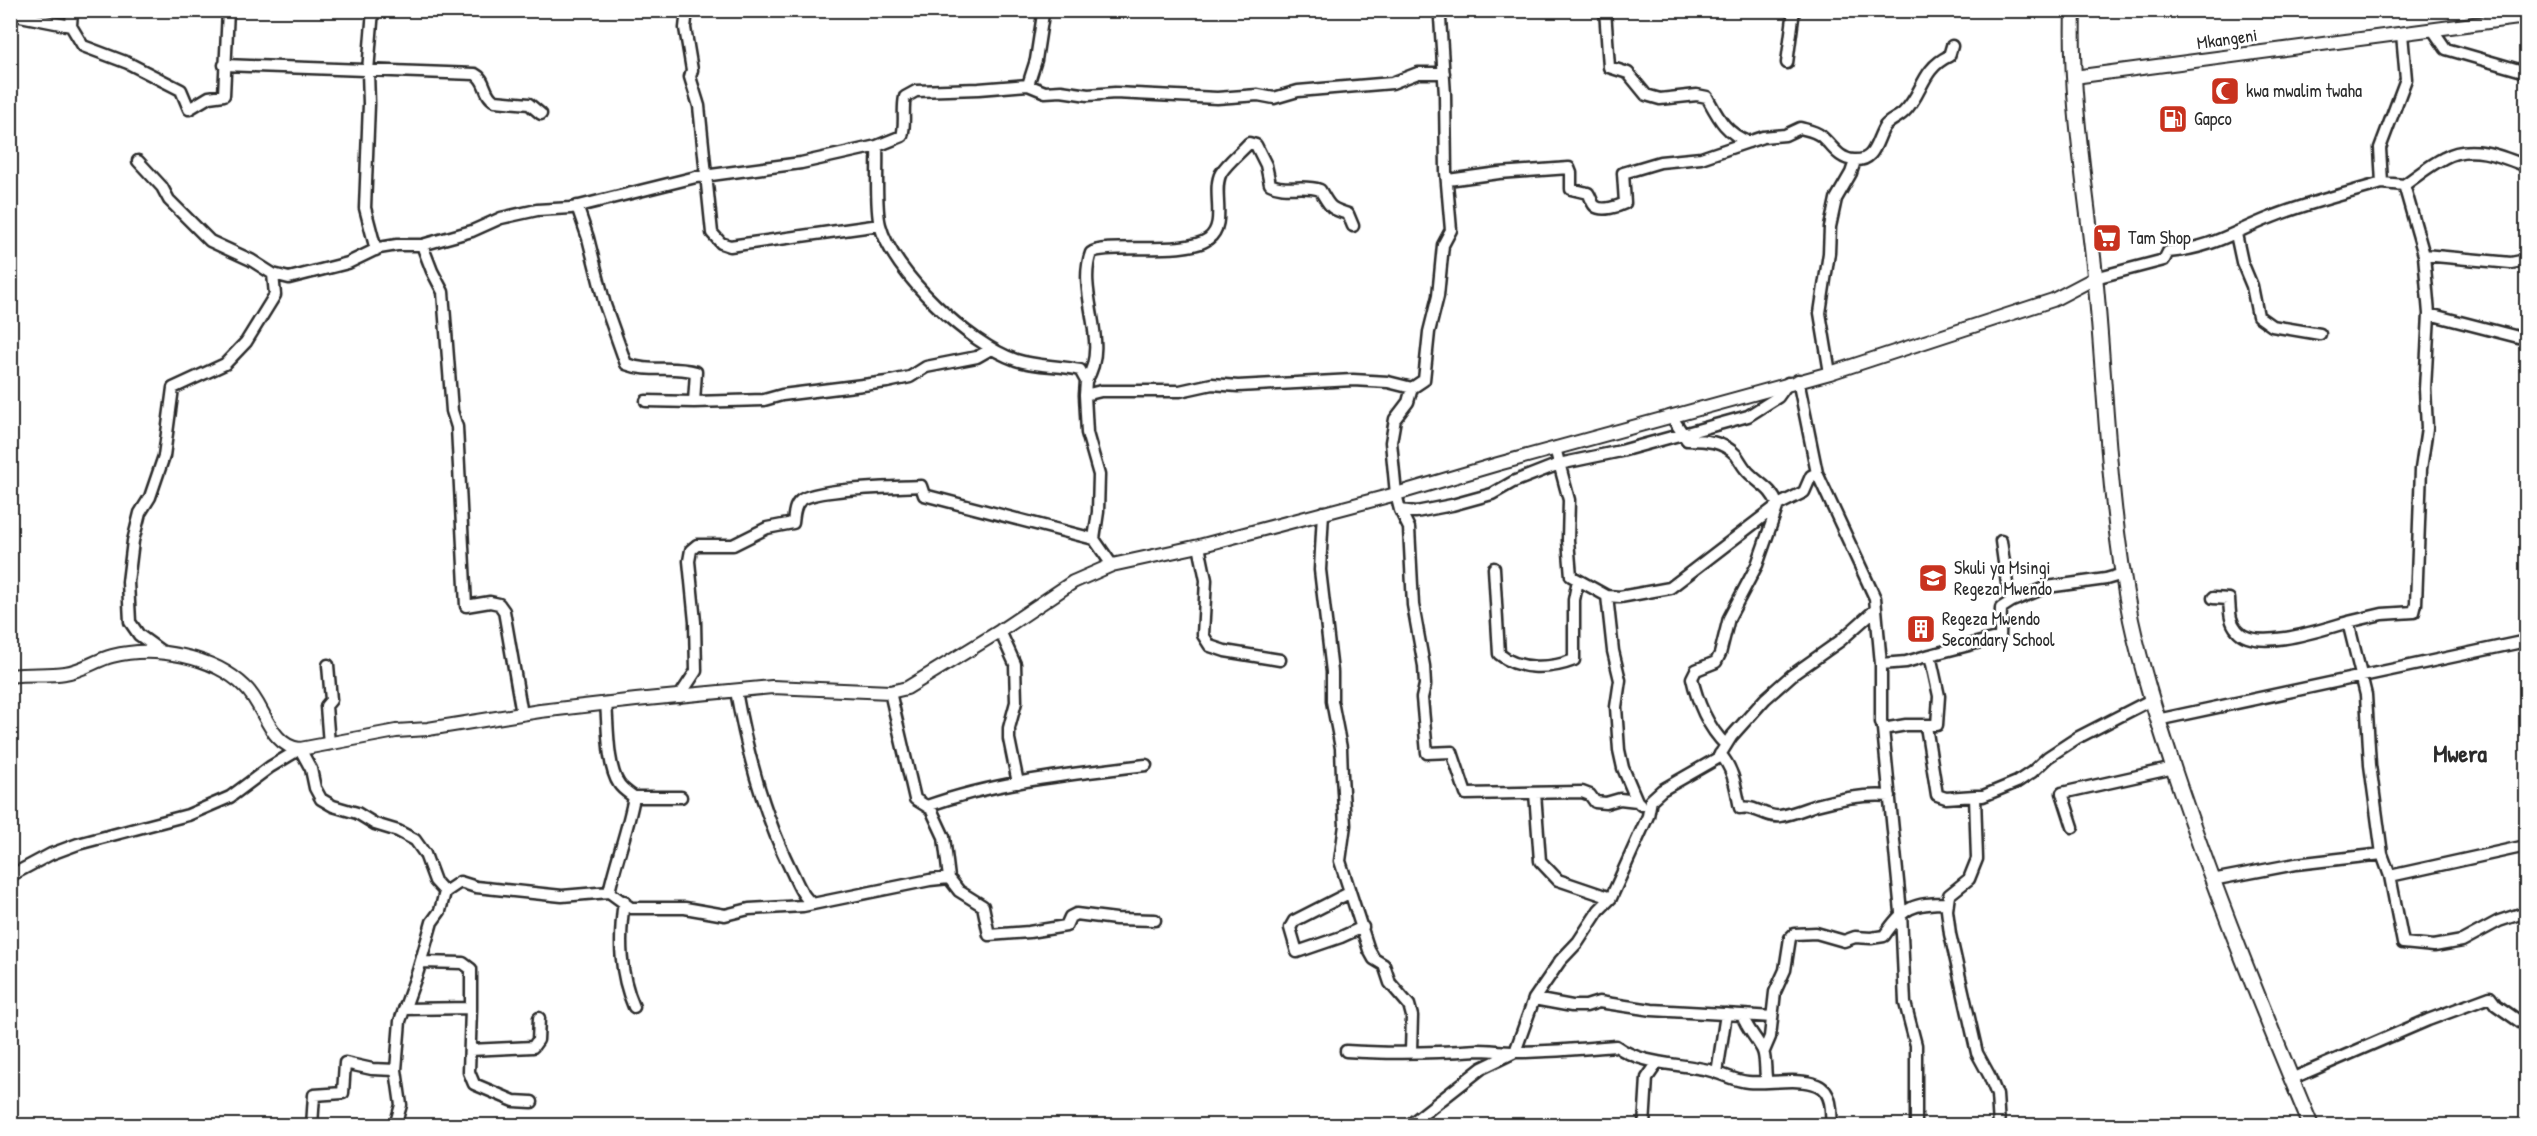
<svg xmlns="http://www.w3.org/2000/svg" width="2537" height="1136" font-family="'Patrick Hand',sans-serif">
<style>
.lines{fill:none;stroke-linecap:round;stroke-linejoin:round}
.minor-casing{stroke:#2b2b2b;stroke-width:15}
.tertiary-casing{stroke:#2b2b2b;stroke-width:16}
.secondary-casing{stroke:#2b2b2b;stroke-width:18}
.minor{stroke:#fff;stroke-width:10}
.tertiary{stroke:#fff;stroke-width:12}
.secondary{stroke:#fff;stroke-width:14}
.labels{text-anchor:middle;stroke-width:5;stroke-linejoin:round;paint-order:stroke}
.street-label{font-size:18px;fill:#2b2b2b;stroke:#fff}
.poi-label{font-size:18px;fill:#2b2b2b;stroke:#fff;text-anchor:start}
.district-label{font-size:24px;font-weight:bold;fill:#2b2b2b;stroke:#fff}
</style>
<rect width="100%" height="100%" fill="#fff"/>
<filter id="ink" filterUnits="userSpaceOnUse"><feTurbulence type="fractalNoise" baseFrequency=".0167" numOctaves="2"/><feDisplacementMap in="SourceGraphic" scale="12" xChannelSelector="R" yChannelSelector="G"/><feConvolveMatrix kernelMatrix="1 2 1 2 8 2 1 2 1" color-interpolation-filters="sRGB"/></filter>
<g filter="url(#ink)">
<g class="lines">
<g class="minor-casing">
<path id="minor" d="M373,10l-5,61 1,33 -4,104 11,42
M687,10l-2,18 7,42 -2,7 9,29 13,127 9,10 9,3 150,-21
M1605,10l4,57 19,6 18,22 14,4 37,-4 10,2c11,20 18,36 42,45
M10,14l61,12 12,20 45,17 53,27 8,19 20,-12 15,-2 4,-85
M1440,18l5,77 1,77 5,58 -8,15 -5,51 -9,36 -5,48 -12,8 -4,14 -13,17 -4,23 5,52 4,16 9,18 4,77 11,61 1,19 -3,13 5,55 25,-1 14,42 116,-2 8,3 5,7 11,1 14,-4 17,2
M71,26l1,-16
M2433,30l13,19 80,23
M1787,63l7,-53
M224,65l251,9c12,6 8,21 20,27l34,3 12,10
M1028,85l17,7 16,-1 27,4 27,-2 102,5 41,-3 16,3 24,-7 94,-8 26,-10h26
M877,146c1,21 -2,60 3,79 12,47 90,120 136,135 22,7 42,5 64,10l6,11 -1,14 2,38 12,42 -1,37 -4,27 18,26
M138,161l24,26 7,13 41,41 41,19 22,14 16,4 59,-15 31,-15 18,-3h25l50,-14 29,-13 36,-8 34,-2 125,-31 105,-14 76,-17 25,-10c4,-13 0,-25 3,-39l11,-6 63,-2 49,-4 8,-25 7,-46 3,-4
M1448,180l51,-7 70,-5 2,5v16l17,4c3,4 4,11 7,13 7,6 24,0 30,-3l-2,-30 37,-11 41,-4 62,-21 22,-2 15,-7c7,2 15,3 21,8 11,9 17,23 33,24 22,2 22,-21 31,-34 5,-6 13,-8 19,-14 19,-18 17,-43 45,-56l3,-10
M2404,185c13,-9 26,-20 40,-27 26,-15 57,-2 82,8
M577,206l11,32 17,67 21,59c23,9 47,1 70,8l-2,30 70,-2 18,-5 105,-13 23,-5 16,-10 51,-10 14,-8
M2236,234l6,28 10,24 6,30 14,10 48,8
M422,245l10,26 11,21 9,119 5,16 9,179 24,-4 9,2 5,7 18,103
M2424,255l87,8 15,-3
M2095,278l69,-18 4,-8c45,-4 65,-20 104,-35 35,-14 73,-23 110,-34
M2429,314l97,25
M1830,373l-10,-60 9,-60 1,-26 6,-28 15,-26 4,-12
M1798,380l19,93 58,125 6,66v58l2,7 18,183 4,91 11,42v81
M1086,381c25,-38 -10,-88 5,-128 13,-11 95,3 117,-14 20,-14 3,-48 13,-66 6,-10 20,-21 28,-30l7,2 10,20 4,19c15,8 33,0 50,6 10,16 8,18 28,24l5,12
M1085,395l16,-4h79l32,-7 26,2 115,-6 35,2 24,6
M646,401l48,1
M1671,416l16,24c18,0 36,1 49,15 5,7 8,14 14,19 13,13 20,13 28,31l-21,60 -28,53 -9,36 -4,8 -20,8 -4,8c5,23 16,50 34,67
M1555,448l14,52 -1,40 3,36 36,20 13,1 50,-9 108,-83 26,-13 7,-16 6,-3
M1400,510l16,2 36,-7 40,-11 21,-12 46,-18 62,-13 127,-35 30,-19 10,-14
M1323,512l-3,58 12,102v29l9,47 1,27 3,50 -5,36 29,89 5,9 10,6 6,18 19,22 3,11 -1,35
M2001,541l7,50 4,10 35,-14 59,-8 17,-5
M1199,546l7,34 -3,55 7,11 15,5 55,9
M1494,568l5,86c20,17 52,15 75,6v-60l4,-20
M1607,596l6,55 7,29 -4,27 3,43 4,18 14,33 4,4
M2213,598l16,1c1,11 0,22 8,31 18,23 87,-1 111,-8
M1000,631l15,33 1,38 -7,26v11l9,44
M161,651l-22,-16 -9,-13 -2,-40 5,-41 7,-28 10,-16 14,-41 9,-68 52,-24 21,-22 29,-47 -2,-21
M1881,664l25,-2 24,-7
M328,665l3,35 -5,6 3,38
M736,691c11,62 27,122 55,179 6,12 11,27 22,34
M890,692l25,107 16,10 13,28 5,41 10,13 24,15 6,29 40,-3 37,-6 4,-9 6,-3 40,5 39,1
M679,697l17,-26 -1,-49 -6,-61 2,-11 6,-5h36l34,-17 26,-5c1,-7 1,-17 7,-22 13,-13 99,-14 121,-15l3,9 170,44
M2157,720l369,-79
M1926,726l11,69 9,3 29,-2 2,63 -8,20 -20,16 -2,15 3,24 27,119 12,22 8,20 2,31
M1883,729l23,-4h31l2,-29 -9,-41 70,-18 1,-29 11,-7
M1720,754c14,15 16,35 20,54 16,-3 25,10 40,8 13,-2 24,-7 36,-11 22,-6 50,-11 74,-9
M1535,793l5,68 18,19 53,18
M1975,796h8l34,-14 15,-10 16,-15 29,-19 74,-38
M634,797h47
M927,806c70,-25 146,-32 219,-41
M2073,827l-11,-34 112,-25
M2382,854l-12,-89 -4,-70 -18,-73 34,-8 32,-2 2,-8 5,-135 6,-41 -2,-39 4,-75 -5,-59 -20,-70 -22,-2 -2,-35 26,-69 -4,-45
M10,876l41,-22 27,-10 110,-29 42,-18 40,-30 30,-18 11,20 4,19 6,11 12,7 24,7 18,11 23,7 17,9 10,14 10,27 10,11 -5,19 -8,11 -14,49 -18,50 -4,49 5,35 -6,21
M2390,876l136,-30
M2212,880l84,-16 86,-10 8,22 13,67 31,3 28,-5 37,-20 27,-9
M445,892l15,-10 16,5 86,9 47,-4c7,-32 19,-62 25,-95 -5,-4 -11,-7 -15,-13 -12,-17 -11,-59 -13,-81
M609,892l22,16h54l40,7 24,-6 54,-3 127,-26 19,-2
M1349,893l-55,28 -4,7 7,24 44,-15 22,-10
M624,901c-5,37 -5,72 10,106
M421,962l42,1 8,6v39
M1534,999l38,7h14l13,-4 53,8 90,5c5,14 13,21 20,34 5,9 2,23 5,33
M404,1009l67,-1 -2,64 5,12 40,17 18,1
M1742,1015l30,2
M470,1050l63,-3 5,-7 1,-22
M1346,1051c44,3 88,2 132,-1 12,0 25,2 37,2 33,0 67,-3 101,-6 26,19 61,17 92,24 13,3 26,11 40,12 19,2 52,-5 69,3 15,6 15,26 14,41
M1764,1051l6,-14 5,-45 10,-22 5,-32 4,-4 22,-1 28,8 11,-4 16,1 13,-2c20,-29 28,-33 64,-33
M1717,1073l9,-59
M2291,1079l137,-59 62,-23 6,8 30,21
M312,1126l2,-31 29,-2 2,-30 27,6 24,1
M1408,1126l74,-58 33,-16 19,-53 26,-38 18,-19 21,-32 12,-12 37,-82 3,-16 11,-10 56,-32 13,-21 34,-38 27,-24 48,-34 36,-32
M1644,1126l3,-48 11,-16"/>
</g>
<g class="tertiary-casing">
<path id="tertiary" d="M2074,77l452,-60
M10,676c19,-3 37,0 55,-3 17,-2 31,-13 47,-17 42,-11 102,0 133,31 20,18 24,59 55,62l96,-18 32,-2 112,-18 96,-11 136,-13 118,5 17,-4 93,-57 73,-49 39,-17 87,-19 197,-52 102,-30 332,-91 223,-73 42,-22"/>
</g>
<g class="secondary-casing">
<path id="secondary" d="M2073,10c-3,87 13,179 22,265 11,115 13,231 36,345 11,51 27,100 43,150 40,121 88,238 137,356"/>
</g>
<use href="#minor" class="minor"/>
<use href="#tertiary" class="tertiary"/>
<use href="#secondary" class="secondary"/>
</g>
</g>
<defs>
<g id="mosque-square" transform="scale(1.5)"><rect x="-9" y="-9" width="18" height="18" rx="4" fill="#c8321e" stroke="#fff"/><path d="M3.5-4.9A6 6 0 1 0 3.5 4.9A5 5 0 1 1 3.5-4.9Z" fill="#fff"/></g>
<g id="fuel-square" transform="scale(1.5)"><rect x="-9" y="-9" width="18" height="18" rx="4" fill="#c8321e" stroke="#fff"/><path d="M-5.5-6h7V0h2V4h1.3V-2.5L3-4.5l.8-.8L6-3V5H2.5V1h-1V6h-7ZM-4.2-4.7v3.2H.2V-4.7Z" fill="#fff"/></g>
<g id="supermarket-square" transform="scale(1.5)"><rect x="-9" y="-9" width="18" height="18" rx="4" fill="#c8321e" stroke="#fff"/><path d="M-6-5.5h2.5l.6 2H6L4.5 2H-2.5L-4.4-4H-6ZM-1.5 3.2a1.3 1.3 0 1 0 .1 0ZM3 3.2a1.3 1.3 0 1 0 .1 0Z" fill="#fff"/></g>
<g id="school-square" transform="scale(1.5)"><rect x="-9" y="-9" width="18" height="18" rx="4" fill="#c8321e" stroke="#fff"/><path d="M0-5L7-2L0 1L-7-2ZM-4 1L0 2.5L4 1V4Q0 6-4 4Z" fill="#fff"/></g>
<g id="building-square" transform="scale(1.5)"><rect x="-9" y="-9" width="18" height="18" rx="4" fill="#c8321e" stroke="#fff"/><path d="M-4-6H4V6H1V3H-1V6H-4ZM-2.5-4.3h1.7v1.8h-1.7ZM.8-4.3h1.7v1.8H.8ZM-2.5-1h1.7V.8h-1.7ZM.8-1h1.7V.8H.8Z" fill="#fff"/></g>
</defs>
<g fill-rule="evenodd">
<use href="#mosque-square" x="2225" y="91"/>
<use href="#fuel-square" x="2173" y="119"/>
<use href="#supermarket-square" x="2107" y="238"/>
<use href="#school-square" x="1933" y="578"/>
<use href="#building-square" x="1921" y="629"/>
</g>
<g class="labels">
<g class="street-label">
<text transform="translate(2227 39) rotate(-8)" y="6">Mkangeni</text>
</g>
<g class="poi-label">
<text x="2246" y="97">kwa mwalim twaha</text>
<text x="2194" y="125">Gapco</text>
<text x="2128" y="244">Tam Shop</text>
<text x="1954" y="574">Skuli ya Msingi<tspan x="1954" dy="21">Regeza Mwendo</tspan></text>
<text x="1942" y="625">Regeza Mwendo<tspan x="1942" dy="21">Secondary School</tspan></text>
</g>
<g class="district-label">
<text x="2460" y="762">Mwera</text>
</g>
</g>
<rect width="2537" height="1136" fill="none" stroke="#fff" stroke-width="36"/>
<rect x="18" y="18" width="2501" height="1100" fill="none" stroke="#2b2b2b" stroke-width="2" filter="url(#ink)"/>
</svg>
